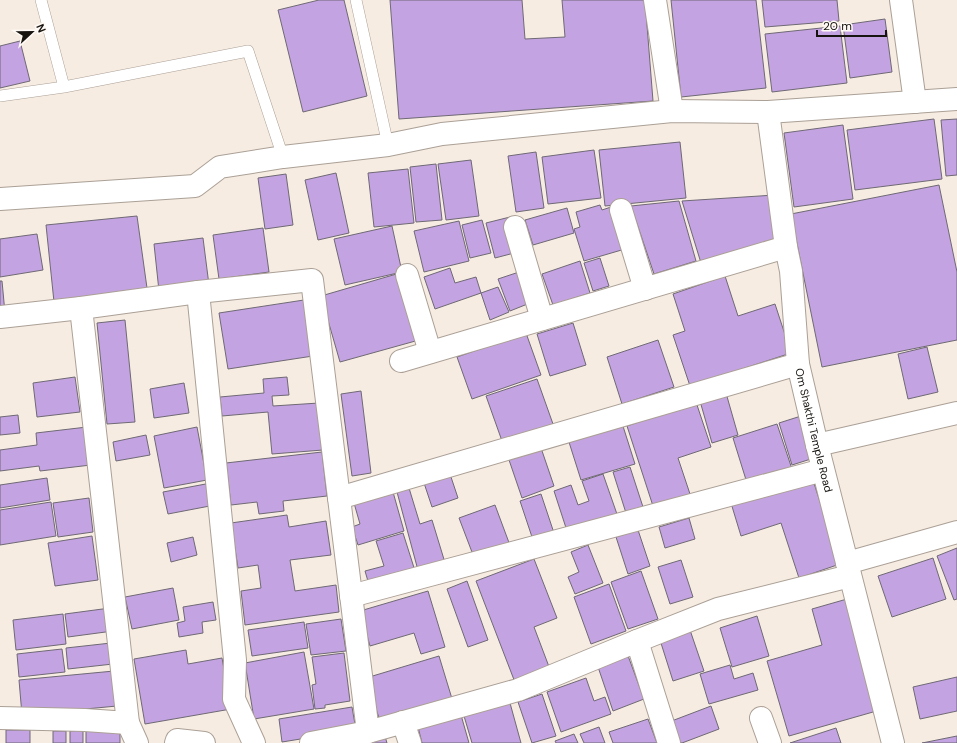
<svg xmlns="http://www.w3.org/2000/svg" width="957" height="743" font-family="'DM Sans',sans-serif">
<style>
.building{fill:#c4a3e2;stroke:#6e6974}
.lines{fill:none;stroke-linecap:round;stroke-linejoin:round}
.service-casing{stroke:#aba096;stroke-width:12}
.minor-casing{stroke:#aba096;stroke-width:24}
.service{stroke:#fff;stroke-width:11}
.minor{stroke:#fff;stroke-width:22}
.labels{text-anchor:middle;stroke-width:3;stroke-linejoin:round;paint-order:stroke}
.street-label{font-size:11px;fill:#171410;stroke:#fffaf6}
</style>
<rect width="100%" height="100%" fill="#f7ece2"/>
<path class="building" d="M319,0h25l23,96 -64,16 -25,-102z
M390,0h132l3,39 40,-2 -3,-37h83l8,101 -254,18z
M671,0h85l10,88 -85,9z
M762,0h75l2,21 -74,6z
M885,19l7,53 -42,6 -7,-53z
M840,26l7,57 -75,9 -7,-58z
M20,41l10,40 -30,7v-42z
M934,119l8,60 -87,11 -8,-60z
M957,119v56l-11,1 -5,-56z
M843,125l10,74 -59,8 -10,-74z
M680,142l6,56 -81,8 -6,-56z
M594,150l7,48 -53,6 -6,-47z
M536,152l8,56 -28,4 -8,-56z
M471,160l8,56 -33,4 -8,-56z
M436,164l6,56 -26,2 -6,-55z
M408,169l6,54 -40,4 -6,-54z
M336,173l13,60 -31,7 -13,-60z
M286,174l7,51 -28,4 -7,-51z
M939,185l18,87v68l-135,27 -31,-153z
M775,195l7,46 -81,22 -19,-62z
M679,201l17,60 -42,13 -23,-68z
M600,205l2,5 9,-3 14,42 -41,12 -10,-32 6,-2 -4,-15z
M567,208l7,25 -41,12 -8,-25z
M137,216l10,72 -93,14 -8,-77z
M510,217l8,35 -23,6 -9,-35z
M482,220l9,33 -21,5 -8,-33z
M459,221l10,40 -45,11 -10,-41z
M392,226l10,46 -57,13 -11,-46z
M263,228l6,44 -50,7 -6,-44z
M37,234l6,36 -43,7v-38z
M203,238l6,47 -50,6 -5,-47z
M600,258l9,28 -16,5 -9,-28z
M580,261l10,32 -37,12 -11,-31z
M450,268l5,15 21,-6 5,16 -46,16 -11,-32z
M519,272l11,31 -20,8 -12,-32z
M400,273l19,67 -79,22 -19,-66z
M725,276l13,40 37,-12 16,49 -101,33 -17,-51 12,-4 -12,-37z
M0,281h2l3,32h-5z
M498,287l11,25 -19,8 -9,-27z
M304,300l9,56 -85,13 -9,-56z
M125,320l10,102 -28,2 -10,-101z
M573,323l13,42 -36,11 -13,-42z
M526,333l15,42 -69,24 -15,-42z
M658,340l16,47 -52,17 -15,-47z
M927,347l11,45 -30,7 -10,-45z
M75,377l5,35 -43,5 -4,-34z
M287,377l2,18 -17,1 1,10 46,-3 4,47 -51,4 -4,-42 -46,4 -2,-19 44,-4 -1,-14z
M537,379l16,45 -51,17 -16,-45z
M184,383l5,30 -35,5 -4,-29z
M361,391l10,82 -19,3 -11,-82z
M726,393l12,42 -26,8 -12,-42z
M696,402l15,45 -33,11 12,36 -37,12 -26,-80z
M18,415l2,18 -20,2v-18z
M801,416l13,42 -22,7 -13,-42z
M622,423l13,41 -54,16 -13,-41z
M777,424l15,45 -45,14 -14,-45z
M87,427l4,38 -51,6 -1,-5 -39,5v-21l37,-5 -1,-12z
M197,427l10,53 -43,8 -10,-52z
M146,435l4,20 -34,6 -3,-19z
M540,445l14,41 -32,12 -14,-41z
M322,452l5,44 -44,5 1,10 -25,3 -2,-12 -26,3 -5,-42z
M630,467l13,40 -17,6 -13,-41z
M448,468l10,30 -26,9 -10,-30z
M603,474l15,43 -50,17 -14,-43 17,-6 7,20 11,-4 -7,-20z
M812,477l28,87 -41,14 -18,-55 -40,13 -10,-33z
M47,478l3,22 -50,8v-23z
M211,483l4,22 -47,9 -5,-22z
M409,488l11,36 12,-4 14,46 -27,8 -22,-82z
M393,492l11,39 -46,14 -6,-18 8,-3 -6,-21z
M541,494l15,45 -21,7 -15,-45z
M89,498l4,34 -35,5 -5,-34z
M51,502l5,34 -56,9v-35z
M495,505l16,43 -36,12 -16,-42z
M287,515l2,12 37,-6 5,34 -41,5 5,31 41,-6 3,27 -94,13 -4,-34 20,-3 -3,-23 -20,3 -7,-45z
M689,518l6,21 -30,9 -6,-21z
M638,530l12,36 -22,8 -12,-37z
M403,533l13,41 -46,14 -5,-17 19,-5 -8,-25z
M92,536l6,44 -43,6 -7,-43z
M193,537l4,18 -26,7 -4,-19z
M588,545l15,38 -28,11 -7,-17 11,-5 -8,-20z
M957,548v51l-3,1 -17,-44z
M933,558l13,41 -54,18 -14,-41z
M534,559l23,59 -23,9 17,45 -35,13 -40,-104z
M681,560l12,37 -23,7 -12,-37z
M641,571l17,48 -30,10 -17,-47z
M467,581l21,59 -20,7 -21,-58z
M609,584l17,47 -35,13 -17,-47z
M173,588l6,32 -47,9 -7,-32z
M428,591l17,56 -24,7 -7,-21 -44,13 -10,-35z
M847,599l33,111 -91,26 -22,-75 55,-16 -10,-36z
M213,602l3,18 -14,2 1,11 -24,4 -2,-14 8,-2 -2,-14z
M110,608l3,23 -45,6 -3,-23z
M63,614l3,30 -50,6 -3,-30z
M757,616l12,40 -37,11 -12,-39z
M341,619l5,32 -35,4 -5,-31z
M304,622l4,26 -56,8 -4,-26z
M690,630l14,41 -31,10 -13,-41z
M111,643l2,21 -45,5 -2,-21z
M62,649l3,23 -46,5 -2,-23z
M186,650l2,14 34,-6 9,51 -86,15 -11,-65z
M304,652l10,57 -60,10 -9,-56z
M344,653l6,48 -25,4v3l-10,1 -3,-24 4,-1 -4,-27z
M627,653l17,46 -31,12 -16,-47z
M439,656l14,46 -72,22 -15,-46z
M730,665l4,14 19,-6 5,17 -49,14 -9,-30z
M114,671l3,35 -95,9 -3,-35z
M957,677v34l-37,8 -7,-32z
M586,678l8,23 11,-4 6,17 -50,18 -14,-40z
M542,694l14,42 -24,7 -14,-41z
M510,703l11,40h-49l-8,-27z
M711,706l8,23 -37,14h-6l-7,-21z
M352,707l4,23 -74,12 -3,-23z
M461,715l8,28h-47l-4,-16z
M648,719l9,24h-44l-4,-11z
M599,727l6,16h-21l-4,-9z
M836,728l5,15h-51z
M6,730h24v13h-24z
M83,730v13h-13v-12z
M86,730h34v13h-34z
M53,731h13v12h-13z
M384,733l3,10h-22z
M574,734l4,9h-22l-1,-2z
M957,736v7h-35z"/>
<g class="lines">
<g class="service-casing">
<path id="service" d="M41,0l23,87
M356,0l32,145
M0,96l64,-9 184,-36 35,106"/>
</g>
<g class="minor-casing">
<g id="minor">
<path d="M655,0l17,111"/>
<path d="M901,0l14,102"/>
<path id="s1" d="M768,112l18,135 5,24 7,93 19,81 76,298"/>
<path d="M0,199l195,-13 25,-19 63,-10 105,-12 54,-11 230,-23 96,1 189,-13"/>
<path d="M621,210l24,79"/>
<path d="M515,227l27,92"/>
<path d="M407,275l23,77"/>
<path d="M198,292l37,368 -1,39 20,44"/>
<path d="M0,317l81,-9 117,-16 114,-12 56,452"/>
<path d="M401,361l385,-114"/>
<path d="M817,445l140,-32"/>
<path d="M339,498l459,-134"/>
<path d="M847,563l110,-31"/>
<path d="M351,596l472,-126"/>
<path d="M637,641l32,102"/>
<path d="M0,718l85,2 43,3 -47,-415"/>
<path d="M761,718l9,25"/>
<path d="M403,722l7,21"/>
<path d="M128,723l9,20"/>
<path d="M176,743l1,-3 27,3"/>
<path d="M311,743l57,-11 150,-42 119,-49 81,-32 132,-33"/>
</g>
</g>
<use href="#service" class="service"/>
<use href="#minor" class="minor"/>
</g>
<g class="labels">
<g class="street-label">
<text dy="4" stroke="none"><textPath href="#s1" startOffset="322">Om Shakthi Temple Road</textPath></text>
</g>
</g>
<g transform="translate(32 32) rotate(68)" stroke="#fffaf6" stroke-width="3" paint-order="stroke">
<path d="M0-3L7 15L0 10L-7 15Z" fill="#171410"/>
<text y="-6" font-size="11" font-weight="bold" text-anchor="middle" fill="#171410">N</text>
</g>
<path d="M817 30v6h69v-6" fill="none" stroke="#171410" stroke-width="2"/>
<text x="823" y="30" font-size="12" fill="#171410" stroke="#fffaf6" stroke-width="3" paint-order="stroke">20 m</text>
</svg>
